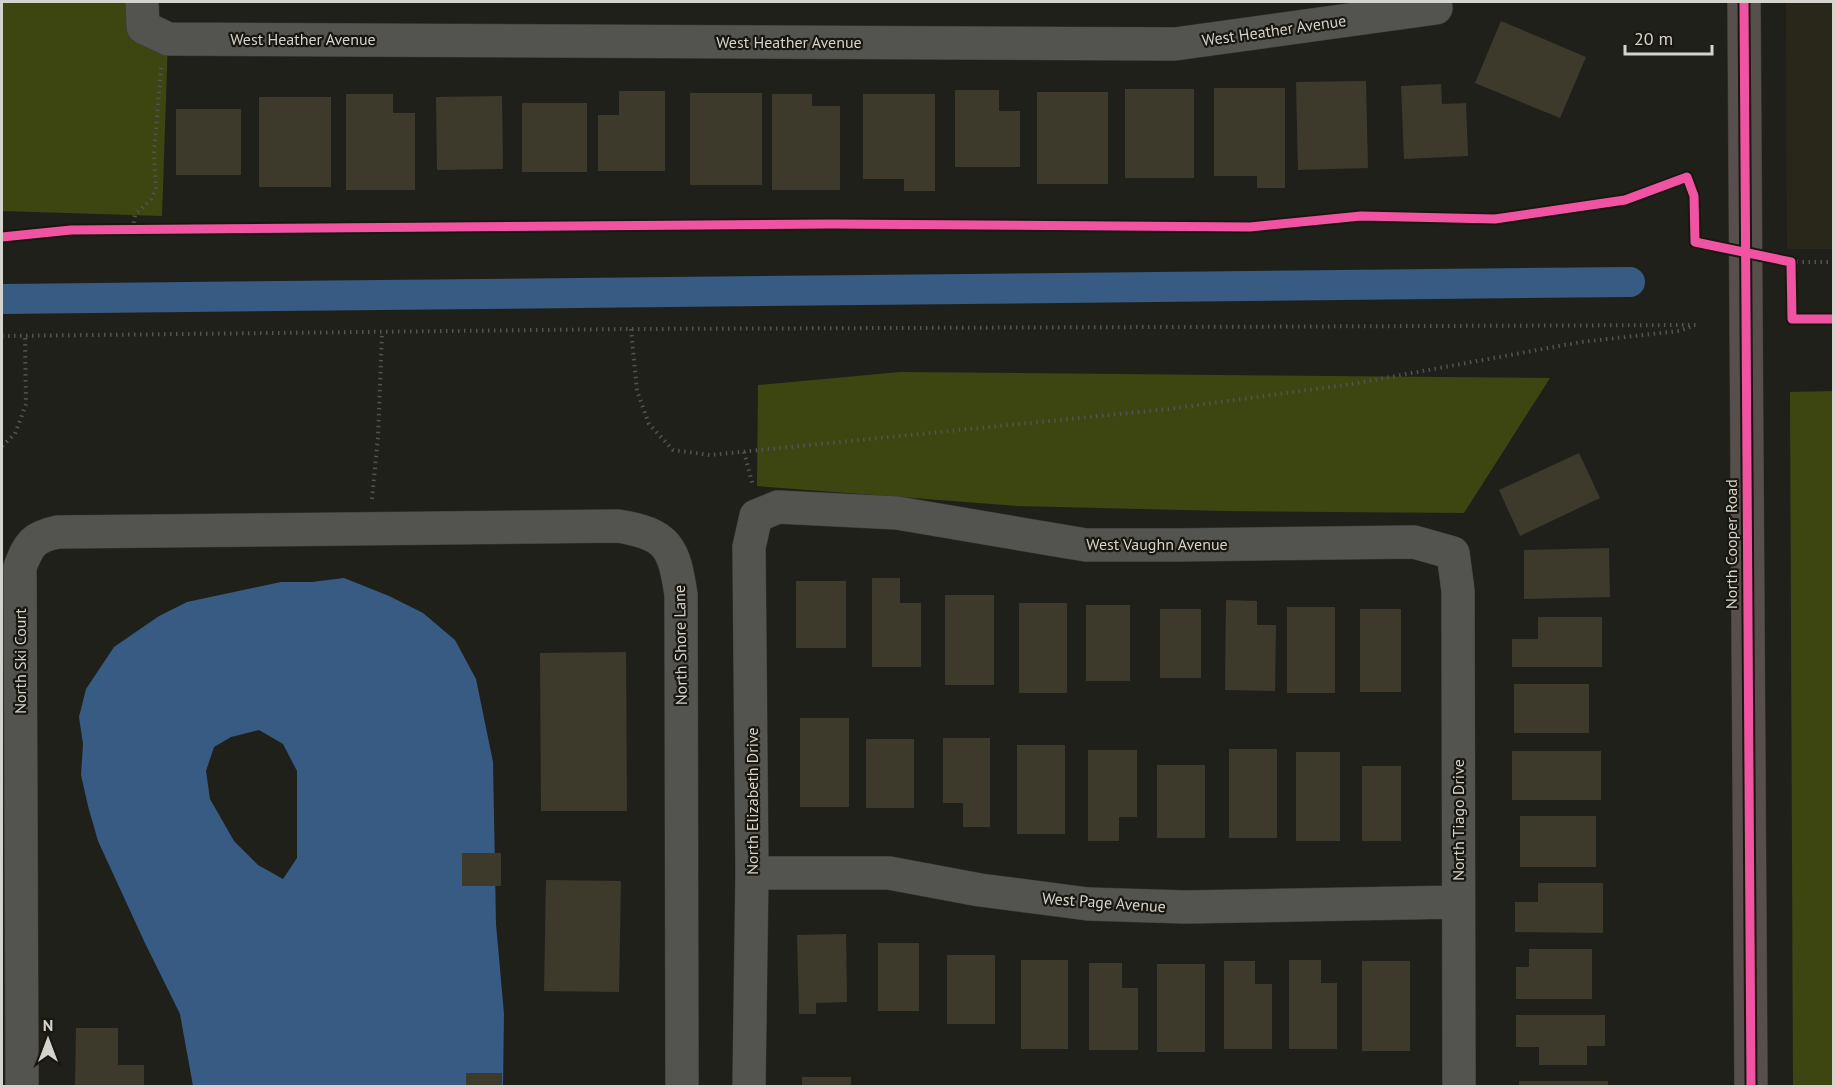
<svg xmlns="http://www.w3.org/2000/svg" width="1835" height="1088" font-family="'PT Sans',sans-serif">
<style>
.built{fill:#29261a}
.green{fill:#3d4611}
.water{fill:#375b82;fill-rule:evenodd}
.lines{fill:none;stroke-linecap:round;stroke-linejoin:round}
.canal{stroke:#375b82;stroke-width:30}
.building{fill:#3d3a2c}
.minor-casing{stroke:#3a3936;stroke-width:34}
.major-casing{stroke:#3a3936;stroke-width:34}
.path{stroke:#535350;stroke-width:4;stroke-dasharray:1.5 4.5;stroke-linecap:butt}
.minor{stroke:#53534f;stroke-width:33}
.major{stroke:#564f4b;stroke-width:33}
.cycleway-casing{stroke:#191710;stroke-width:13}
.cycleway{stroke:#f153a3;stroke-width:9}
.labels{text-anchor:middle;stroke-width:4.5;stroke-linejoin:round;paint-order:stroke}
.street-label{font-size:16px;fill:#d4d3ce;stroke:#191710}
</style>
<rect width="100%" height="100%" fill="#20201b"/>
<path class="built" d="M1786,2h47v247h-46z"/>
<path class="green" d="M2,2h141l25,37 -6,177 -160,-5z
M900,372l650,6 -86,135 -239,-2 -207,-5 -261,-20 1,-101z
M1833,391v695h-40l-3,-694z"/>
<path class="water" d="M344,578l45,18 34,17 32,27 21,39 17,83 3,162 8,90 -1,72h-310l-13,-72 -36,-73 -46,-100 -10,-35 -7,-31 2,-31 -4,-27 7,-28 28,-42 45,-31 28,-14 94,-20h31zM259,730l24,14 14,27v87l-14,21 -25,-14 -24,-24 -24,-42 -4,-28 8,-24 17,-10z"/>
<g class="lines">
<path class="canal" d="M2,299l1628,-17"/>
</g>
<path class="building" d="M1501,21l85,36 -26,61 -85,-35z
M1366,81l2,87 -70,2 -2,-88z
M1441,84l1,20 24,-1 2,53 -64,3 -3,-73z
M1214,88h71v100h-28v-12h-43z
M1125,89h69v89h-69z
M955,90h44v21h21v56h-65z
M619,91h46v80h-67v-56h21z
M1037,92h71v92h-71z
M690,93h72v92h-72z
M346,94h47v19h22v77h-69z
M772,94h40v12h28v84h-68z
M863,94h72v97h-31v-12h-41z
M502,96l1,73 -66,1 -1,-73z
M259,97h72v90h-72z
M522,103h65v69h-65z
M176,109h65v66h-65z
M1579,453l21,45 -80,38 -21,-46z
M1609,548l1,49 -86,2v-49z
M872,578h28v25h21v64h-49z
M796,581h50v67h-50z
M945,595h49v90h-49z
M1226,600l31,1v24h19l-1,66 -50,-1z
M1019,603h48v90h-48z
M1086,605h44v76h-44z
M1287,607h48v86h-48z
M1160,609h41v69h-41z
M1360,609h41v83h-41z
M1538,617h64v50h-90v-28h26z
M626,652l1,159h-86l-1,-158z
M1514,684h75v49h-75z
M800,718h49v89h-49z
M943,738h47v89h-27v-24h-20z
M866,739h48v69h-48z
M1017,745h48v89h-48z
M1229,749h48v89h-48z
M1088,750h49v67h-18v24h-31z
M1512,751h89v49h-89z
M1296,752h44v89h-44z
M1157,765h48v73h-48z
M1362,766h39v75h-39z
M1520,816h76v51h-76z
M462,853h39v33h-39z
M546,880l75,1 -2,111 -75,-1z
M1538,883h65v50l-88,-1v-30h23z
M846,934l1,68 -31,1v11h-17l-2,-79z
M878,943h41v68h-41z
M1529,949h63v50h-76v-32h13z
M947,955h48v69h-48z
M1021,960h47v89h-47z
M1289,960h32v23h16v66h-48z
M1224,961h31v23h17v65h-48z
M1362,961h48v90h-48z
M1089,963h33v25h16v62h-49z
M1157,964h48v88h-48z
M1516,1015h89v31h-18v19h-48v-18h-23z
M76,1028h42v37h26v21h-69z
M466,1073h36v13h-36z
M802,1077h49v9h-49z
M1519,1081h89v5h-89z"/>
<g class="lines">
<g class="minor-casing">
<path id="minor" d="M142,2l1,25 25,12 1007,5 261,-36 -1,-6
M752,873h137l91,17 108,14 97,3 273,-5
M22,1086l-2,-519c9,-23 13,-30 38,-35l560,-6c50,8 56,21 63,69l1,491
M749,1086l3,-213 -3,-326 7,-31 22,-9 119,6 189,32h92l236,-3 39,11 5,38 1,495"/>
</g>
<g class="major-casing">
<path id="major" d="M1744,2l7,1084"/>
</g>
<path class="path" d="M133,229l2,-14 16,-16 5,-10 -2,-36 7,-85
M2,237l69,-7 760,-6 419,3 111,-11 134,3 130,-19 62,-23 7,19 1,46
M1834,262h-43l1,57h42
M631,329l6,62 12,33 24,26 37,5 459,-46 183,-25 229,-42 98,-11 14,-5
M2,336l629,-7 1065,-4
M2,446l13,-12 11,-30 -1,-68
M744,452l9,34
M372,499l6,-62 4,-105"/>
<use href="#minor" class="minor"/>
<use href="#major" class="major"/>
<g class="cycleway-casing">
<path id="cycleway" d="M1744,2l7,1084
M2,237l69,-7 760,-6 419,3 111,-11 134,3 130,-19 62,-23 7,19 1,46 96,20 1,57h42"/>
</g>
<use href="#cycleway" class="cycleway"/>
</g>
<g class="labels">
<g class="street-label">
<text transform="translate(1274 30) rotate(-8)" y="6">West Heather Avenue</text>
<text x="303" y="45">West Heather Avenue</text>
<text x="789" y="48">West Heather Avenue</text>
<text x="1157" y="550">West Vaughn Avenue</text>
<text transform="translate(1731 544) rotate(-90)" y="6">North Cooper Road</text>
<text transform="translate(680 645) rotate(-91)" y="6">North Shore Lane</text>
<text transform="translate(20 661) rotate(-90)" y="6">North Ski Court</text>
<text transform="translate(752 801) rotate(-90)" y="6">North Elizabeth Drive</text>
<text transform="translate(1458 820) rotate(-90)" y="6">North Tiago Drive</text>
<text transform="translate(1104 902) rotate(4)" y="6">West Page Avenue</text>
</g>
</g>
<rect width="1835" height="1088" fill="none" stroke="#d4d3ce" stroke-width="6"/>
<g transform="translate(48 1040)" stroke="#191710" stroke-width="4.5" paint-order="stroke">
<path d="M0-4.5L10 22L0 15L-10 22Z" fill="#d4d3ce"/>
<text y="-9" font-size="16" font-weight="bold" text-anchor="middle" fill="#d4d3ce">N</text>
</g>
<path d="M1625 45v9h87v-9" fill="none" stroke="#d4d3ce" stroke-width="3"/>
<text x="1634" y="45" font-size="18" fill="#d4d3ce" stroke="#191710" stroke-width="4.5" paint-order="stroke">20 m</text>
</svg>
